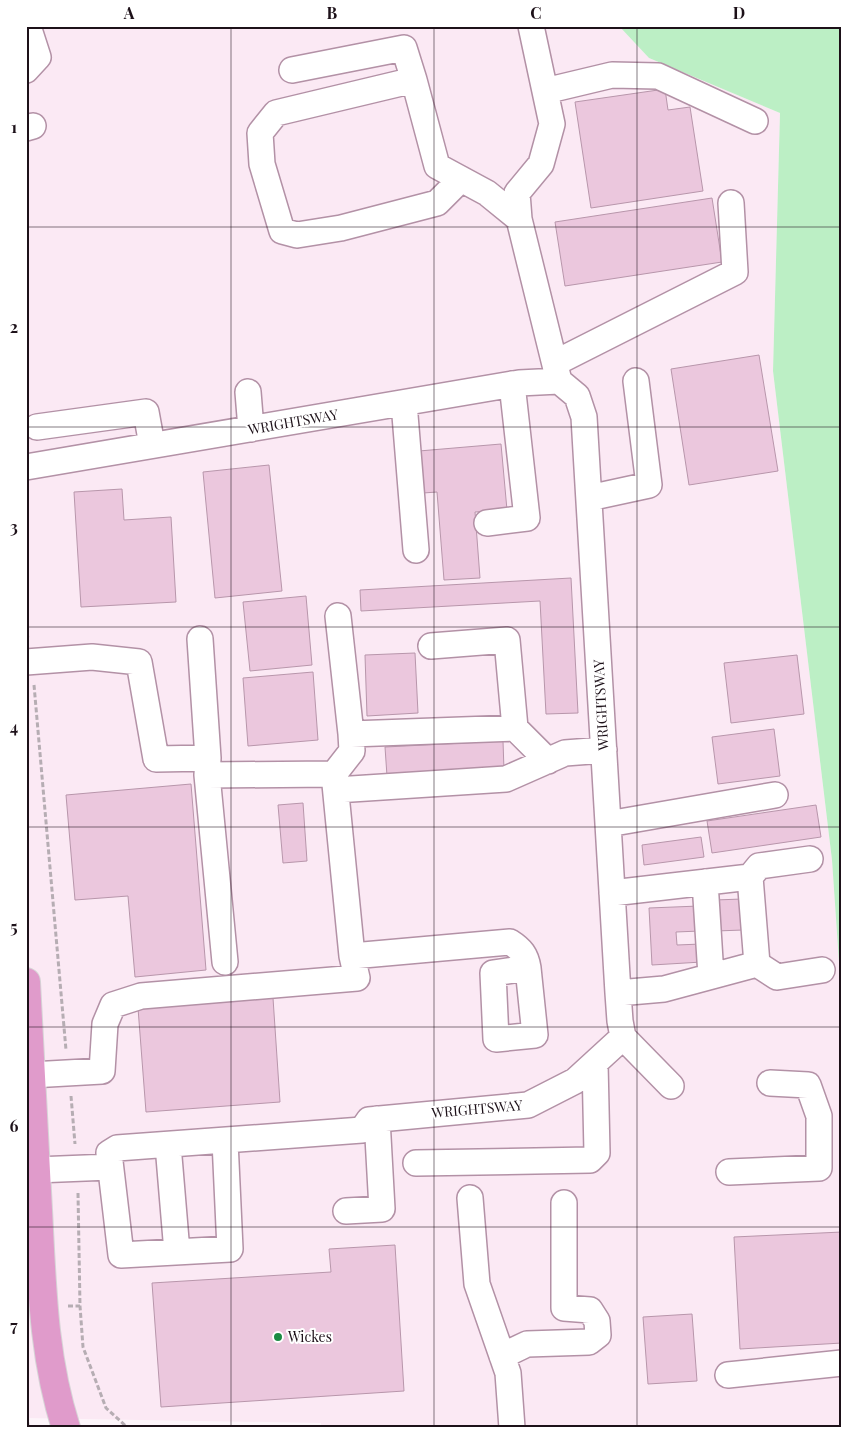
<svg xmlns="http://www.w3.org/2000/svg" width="868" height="1454" font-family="'Playfair Display',serif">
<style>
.built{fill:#fbe9f4}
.green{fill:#bcefc5}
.building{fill:#ebc7dd;stroke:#b896ab}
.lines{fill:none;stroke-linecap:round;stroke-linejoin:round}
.minor-casing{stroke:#b391a6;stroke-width:28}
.major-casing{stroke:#d6d4d6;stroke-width:30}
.path{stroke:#b6adb3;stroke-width:3;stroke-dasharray:5 2.5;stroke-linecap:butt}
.minor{stroke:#fff;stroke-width:25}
.major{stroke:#e09bcb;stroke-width:28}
.grid{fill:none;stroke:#1d1119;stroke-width:1;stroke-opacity:0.55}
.poi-dot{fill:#1a8b43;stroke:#fff;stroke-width:2}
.labels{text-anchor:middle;stroke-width:4;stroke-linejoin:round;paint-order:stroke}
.street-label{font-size:14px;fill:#1d1119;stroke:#fff}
.poi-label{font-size:14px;fill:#1d1119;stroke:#fff;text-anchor:start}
.neatline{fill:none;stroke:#1d1119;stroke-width:2}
.grid-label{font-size:16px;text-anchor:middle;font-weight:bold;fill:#1d1119}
</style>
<rect width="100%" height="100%" fill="#fdf5fa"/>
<path class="built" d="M26,26h593l30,32 131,55 -7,258 59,489 10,146v422h-521v-5l-295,-5z"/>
<path class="green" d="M619,26h223v980l-10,-146 -59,-489 7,-258 -131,-55z"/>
<path class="building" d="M665,89l3,21 22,-3 13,84 -112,17 -16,-106z
M712,198l10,64 -157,24 -10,-64z
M759,355l19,116 -89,14 -18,-116z
M501,444l6,66 -32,2 5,66 -36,2 -7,-88 -14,1 -4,-42z
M269,465l13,126 -67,7 -12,-126z
M122,489l2,31 47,-3 5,85 -95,5 -7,-115z
M571,578l7,135 -32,1 -6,-113 -179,10 -1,-21z
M306,596l6,69 -62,6 -7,-69z
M415,653l3,60 -51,3 -2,-61z
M797,655l7,59 -73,9 -7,-60z
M313,672l5,68 -70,6 -5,-68z
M774,729l6,47 -62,8 -6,-47z
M503,741l1,29 -117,6 -2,-29z
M191,784l15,186 -71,7 -7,-81 -53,4 -9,-105z
M303,803l4,58 -24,2 -5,-58z
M816,805l5,32 -109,16 -5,-32z
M701,837l3,20 -60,8 -2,-20z
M742,899l1,31 -27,1 -1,-31z
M699,906l1,25 -24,1 1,13 24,-1 1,18 -50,3 -3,-57z
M273,998l7,104 -134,10 -8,-104z
M842,1232v111l-102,6 -6,-112z
M395,1245l9,146 -243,16 -9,-124 179,-11 -2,-23z
M692,1314l5,67 -49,3 -5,-67z"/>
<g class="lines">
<g class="minor-casing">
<path id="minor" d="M531,26l21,98 -11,40 -24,29 2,26 40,162
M26,70l12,-13 -10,-31
M292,70l112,-22 10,32
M545,91l67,-16 46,1 97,45
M26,128l7,-2
M461,179l-24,24 -96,25 -44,7 -15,-4 -20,-67 -2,-31 16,-20 138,-33 23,86 50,27 32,26
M555,363l180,-91 -4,-69
M248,392l3,37
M404,403l12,147
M37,427l109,-15 6,33
M26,467l493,-84 40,-2 18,15 7,21 34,576 2,28 3,16 -48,44 -47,24 -159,15 -7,10 -245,18 -8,5 12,102 109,-6 -5,-108
M589,498l60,-13 -13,-104
M487,523l40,-5 -15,-134
M200,639l8,119 -1,17 18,187
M431,646l76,-6 8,88
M26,662l66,-5 47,5 17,97 52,-1
M351,734l164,-6 33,33
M334,774l18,-23 -1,-17 -13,-118
M207,775l127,-1 18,182 158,-14c11,7 16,13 18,26l7,67 -39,4 -3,-66 35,-5
M336,790l170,-11 59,-26 39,-3
M608,824l167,-29
M750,877l9,-11 51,-7
M705,882l6,94
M612,893l138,-16 7,87 -93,25 -46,4
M757,964l20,13 45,-7
M623,1037l48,49
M31,1075l71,-4 3,-47 8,-19 28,-9 216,-18 -5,-22
M168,1145l9,107
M416,1163l174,-3 7,-7 -2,-90
M36,1170l74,-3
M729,1172l90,-4v-52l-11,-31 -38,-2
M470,1198l7,86 31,89 4,55
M346,1211l36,-2 -5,-90
M502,1356l25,-12 62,-2 9,-7 -1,-14 -7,-11 -26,-2v-105
M728,1375l114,-12"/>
</g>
<g class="major-casing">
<path id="major" d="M26,982c4,76 8,152 12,228 4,75 5,146 28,218"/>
</g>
<path class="path" d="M26,625l2,14
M34,685l32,365
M71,1096l4,48
M78,1193l2,113 3,41 23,61 22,20
M68,1306h12
M26,1385l2,43"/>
<use href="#minor" class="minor"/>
<use href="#major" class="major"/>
</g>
<path class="grid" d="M231,26v1402M434,26v1402M637,26v1402M26,227h816M26,427h816M26,627h816M26,827h816M26,1027h816M26,1227h816"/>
<circle class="poi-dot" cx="278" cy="1337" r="5"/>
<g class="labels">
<g class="street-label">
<text transform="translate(293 422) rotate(-10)" y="5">WRIGHTSWAY</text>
<text transform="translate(601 705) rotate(-93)" y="5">WRIGHTSWAY</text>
<text transform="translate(477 1109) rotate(-5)" y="5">WRIGHTSWAY</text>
</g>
<g class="poi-label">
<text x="288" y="1342">Wickes</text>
</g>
</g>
<rect width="868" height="1454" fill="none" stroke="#ffffff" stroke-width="55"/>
<rect x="28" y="28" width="812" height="1398" class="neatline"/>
<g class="grid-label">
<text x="129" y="19">A</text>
<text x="332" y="19">B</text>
<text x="536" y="19">C</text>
<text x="739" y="19">D</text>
<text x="14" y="133">1</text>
<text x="14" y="333">2</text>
<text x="14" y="533">3</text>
<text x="14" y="733">4</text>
<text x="14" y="933">5</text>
<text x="14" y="1132">6</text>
<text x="14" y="1332">7</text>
</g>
</svg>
